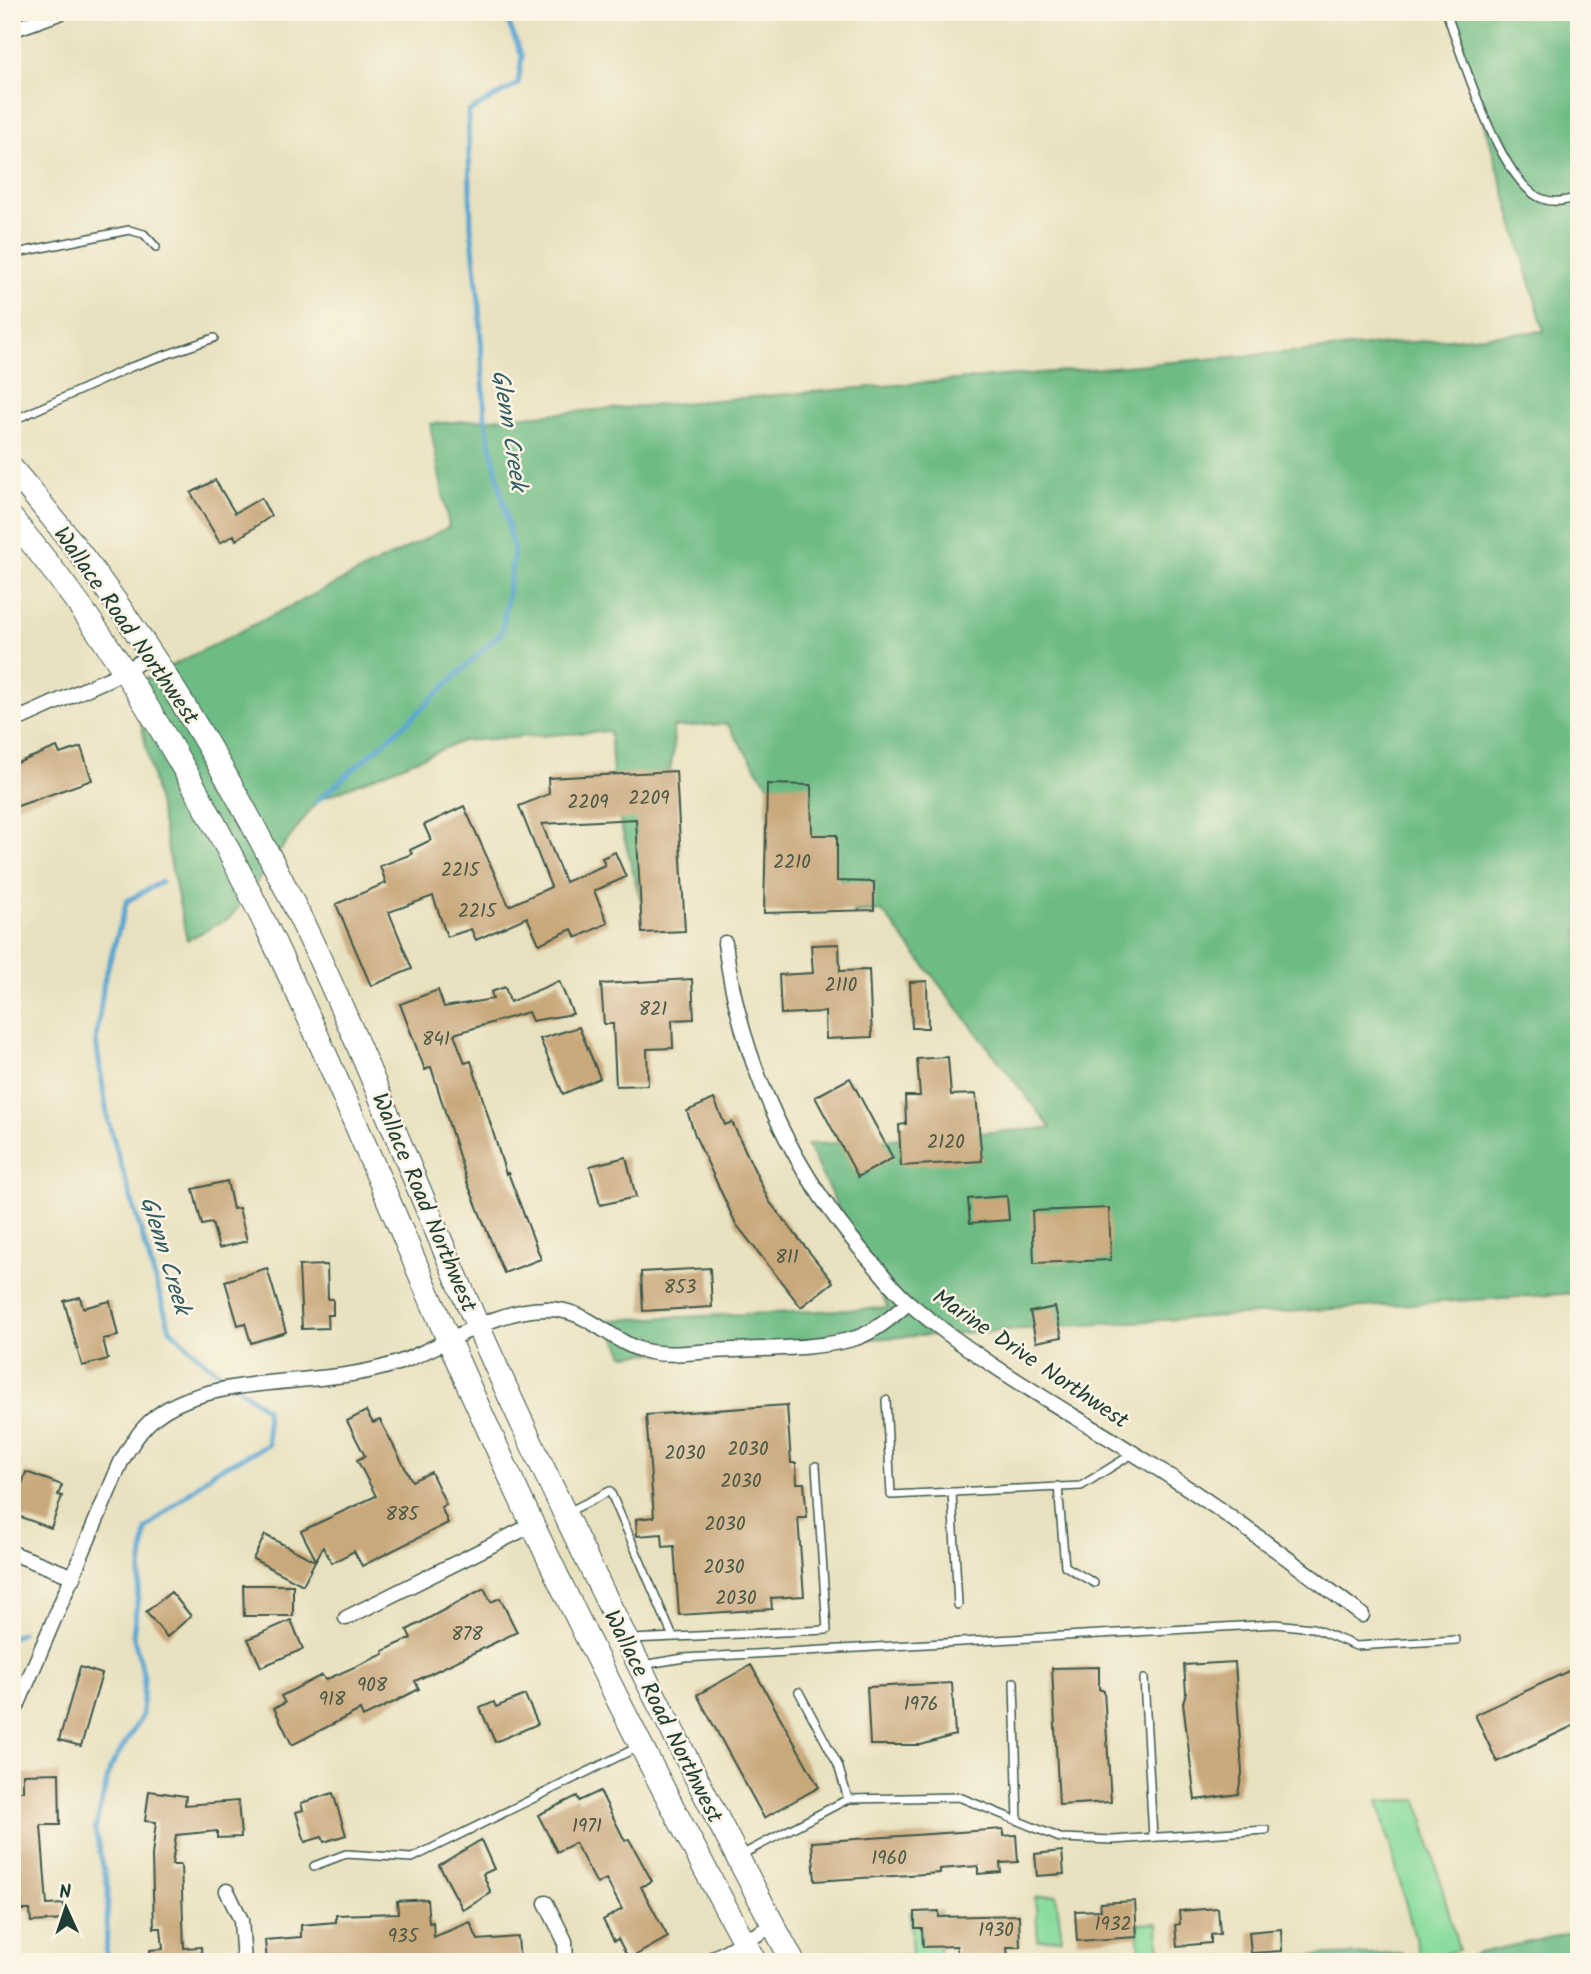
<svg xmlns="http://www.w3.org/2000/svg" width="1591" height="1974" font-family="Kalam,sans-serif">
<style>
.green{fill:#89dc9e;stroke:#548c69;stroke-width:2}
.forest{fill:#6ebc85;stroke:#467c5c;stroke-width:2}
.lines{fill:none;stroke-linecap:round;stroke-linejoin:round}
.stream{stroke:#57a4d0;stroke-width:5}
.building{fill:#c9a87c}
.lane-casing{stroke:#3d5649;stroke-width:10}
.street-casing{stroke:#3d5649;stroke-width:17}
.primary-casing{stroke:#3d5649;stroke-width:25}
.lane{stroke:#fff;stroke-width:7}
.street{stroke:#fff;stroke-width:14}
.primary{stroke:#fff;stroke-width:23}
.labels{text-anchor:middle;stroke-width:5;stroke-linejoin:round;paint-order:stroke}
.number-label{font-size:19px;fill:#4a5846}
.street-label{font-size:23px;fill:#1f3d34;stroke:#fcf5e5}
.water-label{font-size:24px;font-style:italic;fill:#305c63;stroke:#fcf5e5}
</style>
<rect width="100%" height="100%" fill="#fcf5e5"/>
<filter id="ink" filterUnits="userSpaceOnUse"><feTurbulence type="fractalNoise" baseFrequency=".0143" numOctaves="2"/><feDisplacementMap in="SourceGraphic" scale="14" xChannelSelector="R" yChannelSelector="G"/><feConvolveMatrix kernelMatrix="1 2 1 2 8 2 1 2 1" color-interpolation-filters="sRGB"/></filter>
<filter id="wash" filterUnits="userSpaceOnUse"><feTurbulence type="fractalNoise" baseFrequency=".00686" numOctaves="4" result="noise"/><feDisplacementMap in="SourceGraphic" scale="28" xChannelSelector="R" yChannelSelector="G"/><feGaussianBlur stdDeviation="1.57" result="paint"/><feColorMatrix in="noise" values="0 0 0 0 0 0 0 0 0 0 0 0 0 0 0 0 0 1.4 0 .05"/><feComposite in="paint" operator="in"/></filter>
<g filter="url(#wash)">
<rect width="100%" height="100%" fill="#e8e1bf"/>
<path class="green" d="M1418,1800l41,150 -38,10 -43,-159z
M1056,1895l6,43 -24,2 -3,-43z
M940,1911l-1,51h-41v-6l14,-1 -2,-43z
M1158,1923l2,34 -20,1 -2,-34z"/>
<path class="forest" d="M1453,12h126v1281l-955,62 -17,-35 281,-12 -81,-163 244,-17 -169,-217 -27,2 -7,-10 4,-8 -91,-120 -34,-51 -54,3 1,22 -31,161 -28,-108 -5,-71 -148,10 -144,59 -88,118 -43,22 -54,-255 316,-158 -19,-103 1114,-93z
M1579,1931v31h-116l12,-8z
M1400,1953l12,9h-332z"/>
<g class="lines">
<path class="stream" d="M316,802l94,-82 92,-88 12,-80 -29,-134 -6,-117 -8,-73 -3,-116 50,-28 4,-28 -18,-44
M12,1637l10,-4
M106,1962l2,-73 -13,-59 15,-62 32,-52 2,-40 -11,-41 13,-106 69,-58 53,-26 -2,-36 -62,-48 -34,-32 -62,-208 -12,-80 8,-60 23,-80 34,-19"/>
</g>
<g id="blocks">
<path class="building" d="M215,480l20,33 26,-15 10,18 -35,24 -2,-5 -14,8 -29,-50z
M57,747l3,7 21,-7 11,33 -80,28v-43z
M676,771l9,160 -43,2 -6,-114 -94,5 23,58 40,-17 -3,-7 13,-6 11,25 -32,14 14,32 -32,15 -4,-9 -33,15 -12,-27 -51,23 -5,-11 -24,8 -14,-41 -44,16 23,57 -41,17 -35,-82 50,-21 -6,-17 32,-12 -2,-4 21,-10 -7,-15 40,-19 45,100 42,-19 -32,-81 30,-12 -1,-16z
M767,784l44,1 1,50h25v46l37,1v28l-110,3z
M839,944l1,27 29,-1 3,67 -46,2 -1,-27 -44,2 -2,-39 34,-2 -2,-28z
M692,979l2,40 -22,1 1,28 -26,1 1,36 -32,1 -3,-62h-9l-3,-40z
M559,981l14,33 -41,7 -4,-9 -74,22 11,29 6,-2 35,113 2,-1 33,86 -37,14 -37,-91 -36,-115 -6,3 -25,-66 38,-14 6,17 49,-8 -2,-7 14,-5 5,15z
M927,981l1,47h-16l-2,-46z
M579,1027l21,51 -37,16 -23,-55z
M948,1057l3,38 25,-1 6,67 -81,5 -2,-41 7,-1 -1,-28h15l-3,-37z
M850,1078l43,80 -35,19 -43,-80z
M714,1099l11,26 7,-3 37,79 64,81 -32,25 -65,-83 -40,-86 -9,-27z
M626,1157l10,40 -36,8 -10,-39z
M227,1181l6,28 6,-1 8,33 -28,7 -7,-25 -10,2 -9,-36z
M1007,1196l2,24 -39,3 -2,-24z
M1109,1208l2,52 -77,3 -2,-52z
M327,1265l1,34h5v16h-6l1,13 -26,1 -3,-63z
M267,1268l19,64 -35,11 -6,-20 -7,2 -13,-44z
M710,1268l2,39 -69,4 -2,-39z
M80,1297l3,11 27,-7 8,35 -15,3 5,20 -26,7 -18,-65z
M1055,1307l7,30 -26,5 -6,-30z
M787,1405l4,58h5l1,20h7l3,35h-9l6,78 -33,2 1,11 -93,6 -5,-69 -11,1 -1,-13 -25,2 -1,-17 18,-2 -8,-102z
M366,1411l7,12 7,-3 32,61 19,-9 15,32 -5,3 7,16 -86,43 -8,-15 -22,12 -9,-16 -7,13 -15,-29 75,-35 -19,-36 8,-4 -18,-35z
M26,1472l36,13 -4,10 4,1 -11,32 -39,-14z
M265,1535l50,26 -12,24 -50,-26z
M243,1585h50v31h-49z
M484,1588l7,14 9,-4 17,34 -102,49 4,8 -25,13 -31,15 -3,-7 -68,35 -18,-37 11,-5 -4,-7 41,-21 3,5 59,-26 -1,-3 28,-13 -4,-8z
M171,1592l20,24 -24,21 -21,-25z
M291,1620l12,29 -42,18 -13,-28z
M1235,1662l7,111 -4,21 -43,6 -12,-97 3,-10 -2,-28z
M751,1665l68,122 -55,31 -67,-123z
M1579,1666v57l-82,39 -22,-47z
M80,1667l22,7 -21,72 -22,-6z
M1099,1667v22l5,2 7,111 -52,3 -7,-137z
M952,1683l3,52 -34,10h-51l-3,-58z
M525,1695l13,29 -43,18 -15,-34 14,-6 2,5z
M59,1773l1,52h-19l6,80 17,-1v16l-33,2 -1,-12h-8l-2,-26 -8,1v-85h3v-9h8v-17z
M149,1791l37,5 -1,9 53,-4 3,36 -24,1v-7l-41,4 -4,30h9l3,83 17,-1 1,15h-52v-12l13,-1 -2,-21h-7l-2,-72 4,-34 -11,-1z
M600,1791l25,50 4,-2 23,42 -11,6 27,50 -39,22 -11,-20 -4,2 -11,-21 19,-11 -16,-30 -9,5 -22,-41 -18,9 -19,-37 39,-19 2,5z
M333,1793l13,42 -22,7 -2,-5 -17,5 -9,-30 7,-2 -2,-7z
M1003,1829v7l13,-1 2,27 -18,1 1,9 -23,2v-8l-38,3v4l-125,8 -3,-39z
M481,1840l13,29 -11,5 8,19 -28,17 -24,-45z
M1062,1851l2,23 -27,2 -2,-22z
M427,1899l2,24 4,-1 1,15 36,-15 8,18 40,-3 2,25h-124l-1,-5 -32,1 -1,4h-95l-2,-22 36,-3v-12l35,-3v-7l62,-2 -1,-12z
M1135,1901l2,36 -60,4 -2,-30 26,-1 -1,-7z
M1218,1908l2,26 -9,1v8l-34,3 -2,-21 5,-1 -1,-13z
M939,1911v6l80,-2 1,32h-13l1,12 -51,1v-14l-34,1 -1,-19h-7v-16z
M1281,1929l1,22 -31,2 -2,-21z"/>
</g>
</g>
<g filter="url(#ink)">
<use href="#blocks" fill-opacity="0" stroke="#3d5649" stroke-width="2"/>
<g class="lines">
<g class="lane-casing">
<path id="lane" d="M1446,12c16,42 55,178 100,188 11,3 22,0 33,-3
M12,254l117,-24 15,4 12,13
M12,421l119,-54 83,-29
M886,1400l5,95 190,-9 53,-33
M1058,1486l7,80 29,17
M952,1492l6,113
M568,1512l42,-21 63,146
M632,1639l195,-9 -11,-164
M642,1665l42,-7 591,-34 38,4 43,18 100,-6
M1144,1679l9,158
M1014,1682l4,139
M799,1692l39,73 10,34
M741,1855l107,-56 111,-2 101,41 53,2 153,-10
M314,1866l32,-12 66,4 226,-111"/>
</g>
<g class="street-casing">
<path id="street" d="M12,30l50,-18
M12,722l114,-51 27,-18
M725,943c15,121 70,235 152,325 10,12 20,25 32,35 67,57 150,103 224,150 80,49 155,105 229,162
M12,1553l62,24
M346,1618l186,-93
M12,1718l109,-256c17,-31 32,-50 67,-63 71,-25 148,-12 218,-39 44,-18 90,-50 138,-51 46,-2 67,36 106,43 20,4 43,0 64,-1 41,-3 103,-1 142,-13 20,-7 36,-21 52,-35
M227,1891l14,29 3,42
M546,1903l19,38 1,21
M707,1962l67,-37"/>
</g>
<g class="primary-casing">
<path id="primary" d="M12,469c101,117 183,245 254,381 82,155 142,321 214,481 96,215 202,423 313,631
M12,519c203,240 312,536 436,820 93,212 196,419 307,623"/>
</g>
<use href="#lane" class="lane"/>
<use href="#street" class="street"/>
<use href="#primary" class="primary"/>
</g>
</g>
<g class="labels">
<g class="number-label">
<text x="649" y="804">2209</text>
<text x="588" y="808">2209</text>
<text x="792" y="868">2210</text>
<text x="460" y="876">2215</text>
<text x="477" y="917">2215</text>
<text x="841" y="991">2110</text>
<text x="653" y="1015">821</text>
<text x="436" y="1045">841</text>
<text x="946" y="1148">2120</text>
<text x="787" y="1263">811</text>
<text x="680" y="1293">853</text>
<text x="748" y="1455">2030</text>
<text x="685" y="1459">2030</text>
<text x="741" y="1487">2030</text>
<text x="402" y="1520">885</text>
<text x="725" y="1530">2030</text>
<text x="724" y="1573">2030</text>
<text x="736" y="1604">2030</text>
<text x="467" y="1640">878</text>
<text x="372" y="1691">908</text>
<text x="332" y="1705">918</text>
<text x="921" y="1710">1976</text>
<text x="587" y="1832">1971</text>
<text x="889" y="1864">1960</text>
<text x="1113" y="1930">1932</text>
<text x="996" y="1936">1930</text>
<text x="403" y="1942">935</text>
</g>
<g class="street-label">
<text transform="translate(127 625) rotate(55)" y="8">Wallace Road Northwest</text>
<text transform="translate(425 1202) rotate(67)" y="8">Wallace Road Northwest</text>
<text transform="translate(1031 1358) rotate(34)" y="8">Marine Drive Northwest</text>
<text transform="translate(664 1716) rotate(63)" y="8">Wallace Road Northwest</text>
</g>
<g class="water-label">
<text transform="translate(510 430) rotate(81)" y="8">Glenn Creek</text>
<text transform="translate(166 1255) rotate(73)" y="8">Glenn Creek</text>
</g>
</g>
<rect width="1591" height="1974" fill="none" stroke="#fcf5e5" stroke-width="42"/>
<g transform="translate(66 1908) rotate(357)" stroke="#fcf5e5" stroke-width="5" paint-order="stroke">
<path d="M0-5L12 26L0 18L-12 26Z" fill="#1f3d34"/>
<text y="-10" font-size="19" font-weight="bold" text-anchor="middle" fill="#1f3d34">N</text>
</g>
</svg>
